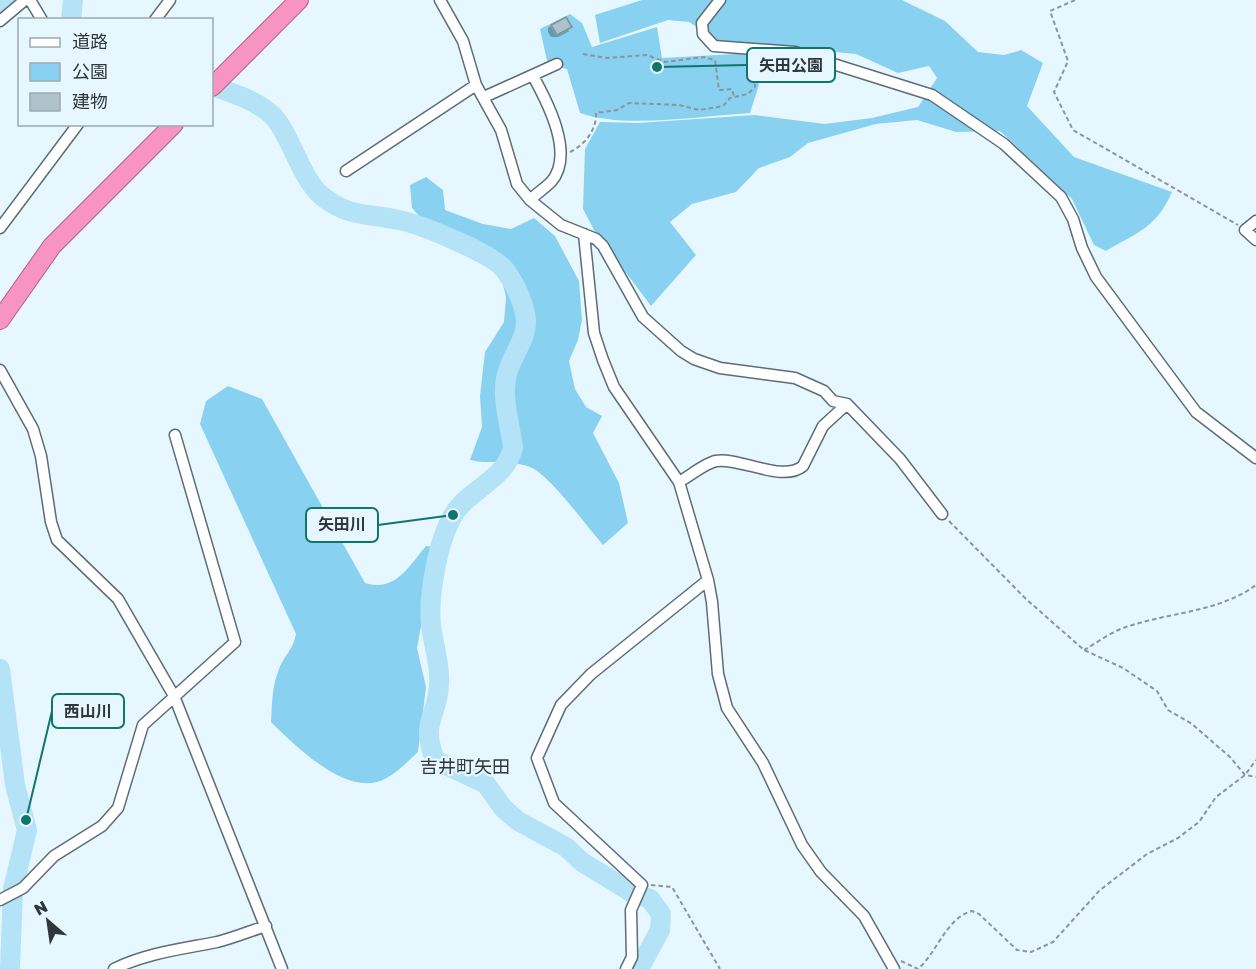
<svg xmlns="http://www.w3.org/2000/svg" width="1256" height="969" font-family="'Golos Text','Noto Sans JP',sans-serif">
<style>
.green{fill:#89d1f0}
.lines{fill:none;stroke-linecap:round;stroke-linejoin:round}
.river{stroke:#b4e2f6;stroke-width:20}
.building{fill:#aec2cb;stroke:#7e919a;stroke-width:1.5;filter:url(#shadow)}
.minor-casing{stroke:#5b6d75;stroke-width:13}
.trunk-casing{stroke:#b06288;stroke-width:20}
.path{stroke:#8a969b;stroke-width:2;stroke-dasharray:4.5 3;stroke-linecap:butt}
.minor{stroke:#fff;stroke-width:10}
.trunk{stroke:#f894c2;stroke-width:18}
.labels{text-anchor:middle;stroke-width:4.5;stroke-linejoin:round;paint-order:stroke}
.quarter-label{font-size:18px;fill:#2f373a;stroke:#e7f7ff}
.leader{fill:none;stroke:#0f766e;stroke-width:2}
.callout-dot{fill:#0f766e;stroke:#e7f7ff;stroke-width:2}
.callout{fill:#e7f7ff;stroke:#0f766e;stroke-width:2}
.callout-label{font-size:16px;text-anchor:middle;font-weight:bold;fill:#2f373a}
</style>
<defs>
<filter id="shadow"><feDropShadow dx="-4" dy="4" stdDeviation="0" flood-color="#0004"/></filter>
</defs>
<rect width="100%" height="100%" fill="#e7f7ff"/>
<path class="green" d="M642,0h260l43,21 33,31 26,3 17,-5 22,13 -16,43 47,51 98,35c-16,36 -34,40 -66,59l-12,-6 -22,-46 -72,-68 -44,1 -39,-12 -41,4 -68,19 -18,14 -31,11 -23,24 -44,12 -22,18 26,33 -45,51 -57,-76 -11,-21 2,-60 15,-27 38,1 116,-8 71,9 47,-6 46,-11 19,-29 -8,-12 -31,7 -42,-19 -137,-13 -30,-19 -21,-2 -68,23 -5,-28z
M570,14l12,9 10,24 65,-20 5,31 91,-5 6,32 -9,28c-50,3 -125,16 -170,0l-13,-44 -19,-4 -8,-36z
M426,177l17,13 2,20 38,14 28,5 23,-11 21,18 24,45 3,39 -4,20 -9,21 6,28 11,18 16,9 -9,17 26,50 9,40 -25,22c-15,-17 -54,-71 -73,-78 -20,-8 -41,-2 -60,-7l12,-33 -2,-31 5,-44 19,-30 2,-25 -10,-42 -20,-16 -55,-21 -9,-10 -2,-23z
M228,386l34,13 103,184c31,9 43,-16 61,-37l12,1 7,11 -3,18 -16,23 -9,49 9,39 -8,65c-12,11 -28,29 -46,31 -35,4 -78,-38 -101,-61 1,-19 1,-36 8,-53 6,-15 13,-17 17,-35l-96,-210 6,-23z"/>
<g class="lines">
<path class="river" d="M0,6l9,-6
M71,20l2,-20
M212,86c21,7 43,14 60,29 18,17 28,63 50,81 27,22 47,17 77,24 21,4 94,34 106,50 10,14 19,33 21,50 1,18 -13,34 -18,51 -8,22 2,54 5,76 -6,32 -43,41 -59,67 -16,25 -26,82 -23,111 2,19 10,41 8,60 -2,35 -19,35 -4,75l51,24 17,24 15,13 48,26 16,15 49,30 19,7 11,15 -1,16 -21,39
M0,669l15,116 12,45 -14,59 -3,80"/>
</g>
<path class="building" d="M566,17l6,10 -15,8 -6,-10z"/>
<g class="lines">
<g class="minor-casing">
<path id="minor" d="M30,0l12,20
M440,0l23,41 13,44 25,45 16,54 13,16 31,25 35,14 7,7 40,71 38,34 13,8 26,9 75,10 29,13 9,10 14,3 53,55 42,55
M720,0l-18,23 1,11 11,12 81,6 137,43 72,49 57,53 12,22 9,29 14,29 100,135 60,46
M155,20l15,-20
M0,21l25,-21
M484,97l73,-33
M346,171l130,-86
M530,200c6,-6 15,-12 21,-18 24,-27 -3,-79 -18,-106
M1256,221l-11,9 11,10
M0,228l78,-104
M584,234l10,99 9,27 11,27 65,95 29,98 4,22 6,72 9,34 36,55 39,82 19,27 43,44 30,53
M0,370l33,59 8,27 10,66 6,18 61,59 56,97 108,273
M679,482c11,-6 26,-19 37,-21 24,-4 67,22 87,5l20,-40 24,-22
M0,900l23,-12 31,-32 48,-30 16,-18 25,-83 92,-83 -60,-207
M114,969c32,-16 68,-20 103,-27 16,-4 33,-11 49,-16
M626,969l6,-12 -1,-47 11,-25 -88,-82 -17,-45 24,-53 30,-31 117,-94"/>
</g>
<g class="trunk-casing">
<path id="trunk" d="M212,87l87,-87
M0,320l52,-74 122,-122"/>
</g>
<path class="path" d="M1075,0l-25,11 18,50 -14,31 19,38 165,95
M583,54l23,4 41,-3 18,7 39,-5 11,3 4,30 13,-1 2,8
M570,152c15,-7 27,-23 26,-39l21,-3 12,-7 50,2 20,5 24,-4 7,-8 18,-4 7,-7 -2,-27
M949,521l77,78 58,51 39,18 34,23 11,19 24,14 38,33 15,18 11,2
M1084,650c14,-8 30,-20 45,-24 43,-14 90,-14 127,-41
M651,885l21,2 48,82
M901,961l17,8c18,-15 29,-52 54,-58l7,3 38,36 14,2 22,-10 47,-52 47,-36 31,-16 21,-16 17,-25 29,-22 11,-15"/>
<use href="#minor" class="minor"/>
<use href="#trunk" class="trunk"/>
</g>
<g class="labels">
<g class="quarter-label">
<text x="465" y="773">吉井町矢田</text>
</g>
</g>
<path class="leader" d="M657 67L747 65M453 515L378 525M26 820L52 711"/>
<g class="callout-dot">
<circle cx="657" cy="67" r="6"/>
<circle cx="453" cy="515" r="6"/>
<circle cx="26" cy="820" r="6"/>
</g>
<g class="callout">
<rect x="747" y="48" width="88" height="34" rx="6"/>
<rect x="306" y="508" width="72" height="34" rx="6"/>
<rect x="52" y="694" width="72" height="34" rx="6"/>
</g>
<g class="callout-label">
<text x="791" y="71">矢田公園</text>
<text x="342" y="530">矢田川</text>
<text x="88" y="717">西山川</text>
</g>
<rect x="18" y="18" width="195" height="108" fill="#e7f7ff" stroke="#9daab0" stroke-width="1.5"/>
<rect x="30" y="38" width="30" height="9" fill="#ffffff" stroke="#9daab0" stroke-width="1.5"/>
<text x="72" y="48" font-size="18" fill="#2f373a">道路</text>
<rect x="30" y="63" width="30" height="18" fill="#89d1f0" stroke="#9daab0" stroke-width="1.5"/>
<text x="72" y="78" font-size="18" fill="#2f373a">公園</text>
<rect x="30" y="93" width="30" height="18" fill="#aec2cb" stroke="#9daab0" stroke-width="1.5"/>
<text x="72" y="108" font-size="18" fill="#2f373a">建物</text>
<g transform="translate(48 921) rotate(331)" stroke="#e7f7ff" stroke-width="4.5" paint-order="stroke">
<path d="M0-4.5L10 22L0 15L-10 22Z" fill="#2f373a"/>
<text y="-9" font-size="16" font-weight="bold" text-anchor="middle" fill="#2f373a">N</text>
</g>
</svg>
